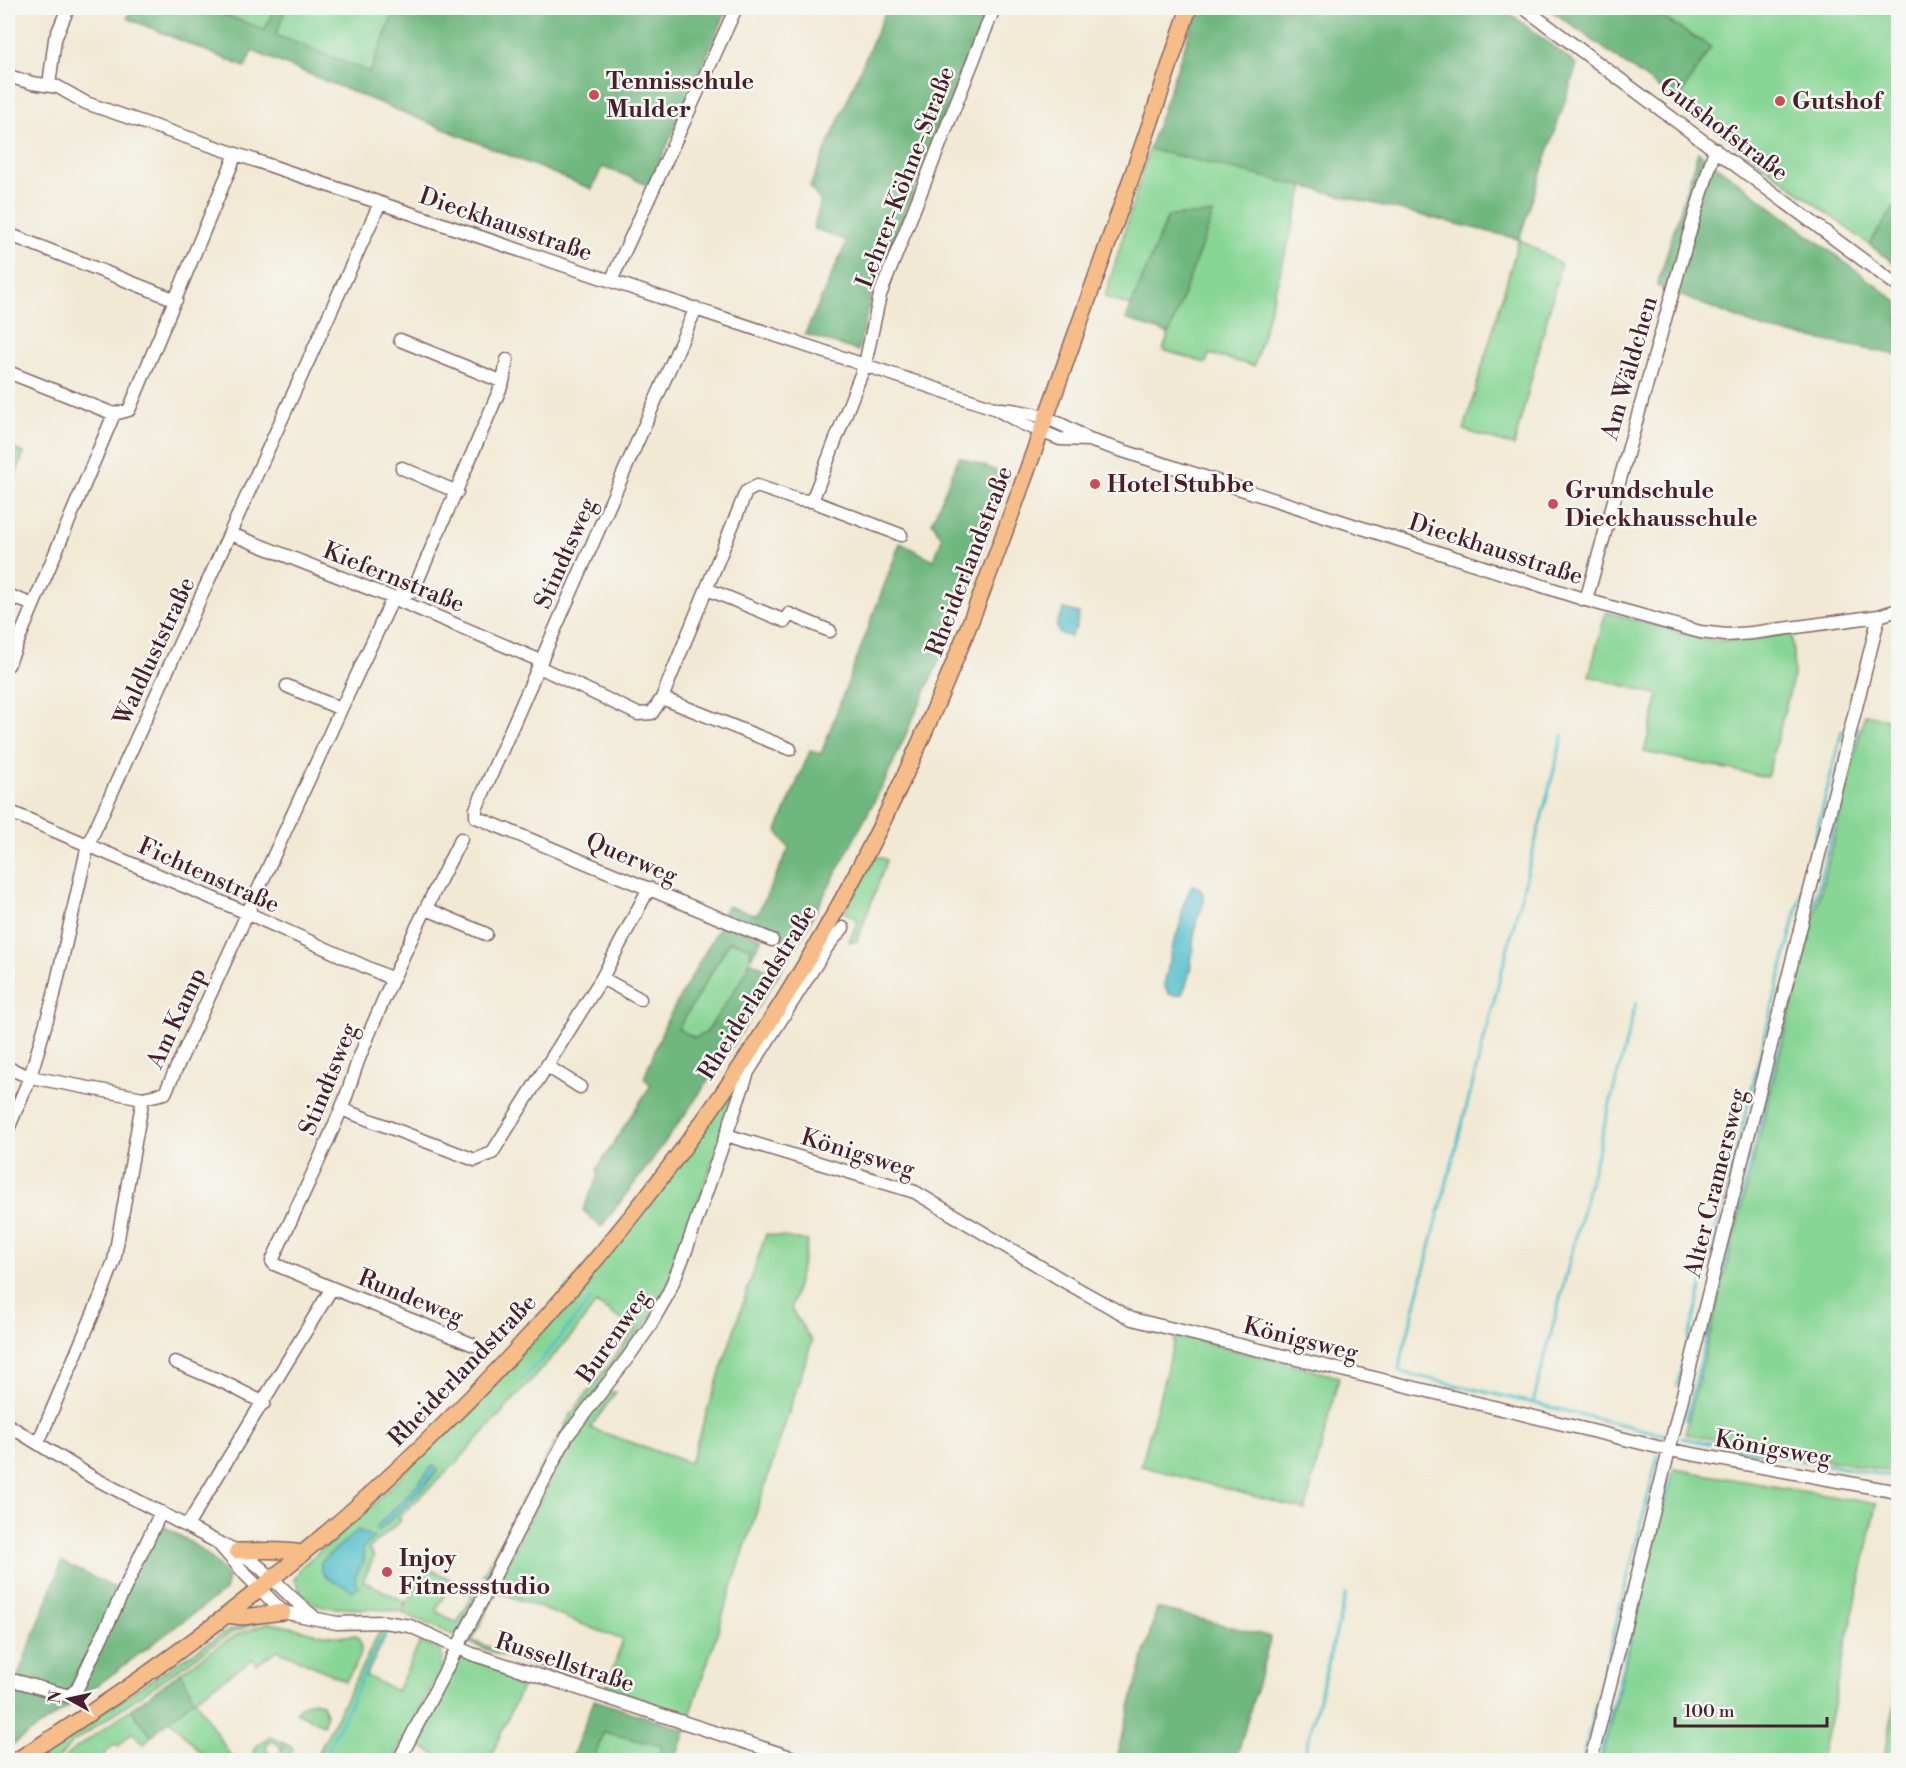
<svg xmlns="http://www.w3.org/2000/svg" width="1906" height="1768" font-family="'Libre Bodoni',serif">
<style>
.green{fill:#88d695;stroke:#697a60;stroke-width:1.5}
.forest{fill:#6eb77e;stroke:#5c6b54;stroke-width:1.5}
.water{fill:#54c1cc;stroke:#4f707c;stroke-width:1.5}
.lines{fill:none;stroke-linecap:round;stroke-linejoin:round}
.stream{stroke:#54c1cc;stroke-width:3}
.minor-casing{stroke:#846666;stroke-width:15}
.major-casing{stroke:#846666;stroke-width:18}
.minor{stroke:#fff;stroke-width:12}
.major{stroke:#f7bd88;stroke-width:15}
.poi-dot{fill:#d1495b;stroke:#f6f6f2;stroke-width:2}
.labels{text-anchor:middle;stroke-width:5;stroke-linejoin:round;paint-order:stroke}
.poi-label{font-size:24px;font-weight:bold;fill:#4a1f2b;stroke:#f6f6f2;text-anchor:start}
.street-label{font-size:24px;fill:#4a1f2b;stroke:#f6f6f2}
</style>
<rect width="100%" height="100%" fill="#f6f6f2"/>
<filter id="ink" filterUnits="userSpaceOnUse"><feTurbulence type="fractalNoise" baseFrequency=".0167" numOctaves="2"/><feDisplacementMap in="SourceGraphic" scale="12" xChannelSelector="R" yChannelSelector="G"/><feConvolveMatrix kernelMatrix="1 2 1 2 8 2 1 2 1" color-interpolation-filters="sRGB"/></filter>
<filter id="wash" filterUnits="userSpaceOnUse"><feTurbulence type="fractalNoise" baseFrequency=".008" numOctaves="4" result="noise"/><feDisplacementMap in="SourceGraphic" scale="24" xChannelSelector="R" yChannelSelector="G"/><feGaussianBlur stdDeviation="1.35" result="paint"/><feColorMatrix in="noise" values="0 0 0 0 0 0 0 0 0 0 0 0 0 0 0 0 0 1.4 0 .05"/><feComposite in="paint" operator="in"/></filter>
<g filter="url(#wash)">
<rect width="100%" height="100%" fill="#f1e9d3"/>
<path class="green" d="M207,8h67l-9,22z
M286,8h110l-26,65 -95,-38z
M1548,8h350v258l-221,-165z
M1149,149l155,37 -50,180 -45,-12 -3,9 -43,-13 49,-136 -44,2 -37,90 -26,-9z
M1519,239l42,25 -47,182 -50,-16z
M8,447l16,6 -16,40z
M1606,612l100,28h40l46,-7 2,42 -27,102 -123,-25 15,-57 -70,-19z
M1865,714l33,7v752l-213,-39z
M876,856l11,4 -30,81 -8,1 9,-22 -13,-8z
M730,941l22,7c-1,29 -30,61 -46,85l-10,5 -19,-9z
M742,1075l-62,182 -27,57 -84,114 -5,-1 6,-11 66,-87 -40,-26 -22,30 -119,131 -56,53 2,3 -32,29 5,8 -11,24 43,21 -7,10c-10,-2 -21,-3 -32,-3 -20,-1 -43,2 -60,-10 -7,-5 -8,-13 -13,-19l7,-13 74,-64 96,-98z
M766,1234l42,7 -17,68 21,32 -122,375 -84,-28 17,-48 -126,-49 -3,6 -3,-3 87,-166 28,-37 10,1 -26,36 100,35z
M1176,1335l163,42 -34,133 -164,-44z
M555,1442l3,4 -68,129h-7z
M1674,1469l203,35 -56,256h-220z
M426,1567l26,13 -16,31 21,12 16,-29 -5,-3 6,-11 8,7 -24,46 -5,2 -51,-22z
M484,1601l6,4 -18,36 105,37 -1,2 -84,-28 -26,-11z
M251,1621h11l-31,12 -159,110 -15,17h-27l147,-97 47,-30z
M268,1623c30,3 57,18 88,12 13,15 -2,32 -10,46l-68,-31 -21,14 -4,-5 -58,40 38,61h-25l-38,-40 24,-21 -13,-27 53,-36z
M381,1631h7l-22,45 31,15 23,-49 20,8 2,5 -1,14 -48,91h-78l63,-125z
M460,1658h8l58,20 -37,82h-43l-28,-16 -10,16h-4l52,-99z
M1898,1690v70h-15z
M314,1701l7,2c6,9 6,13 2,22l-27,-13 5,-6z
M131,1709l20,27 -7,8 -12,-12 -14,15 -4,-3 -15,16h-34l3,-6z
M604,1732l59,14 -6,14h-64z
M270,1737l14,6 -3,6 -3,-5 -5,-2 -5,1 -2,5 2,5 5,3c7,-2 9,-5 13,-12l7,4 -3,7 10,5h-48l2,-12z"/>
<path class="forest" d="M131,8h76l58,22 9,-22h12l-10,27 94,37 26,-64h332l-79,178 -19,-9 -28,-10 -10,22 -340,-138 -7,16 -118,-49z
M887,8h101l-117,289 -13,54 -53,-17 42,-93 -34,-13 8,-26 -11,-15z
M1198,8h305l74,57 -58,174 -370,-90z
M1548,8h103l4,5 56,34 -34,54z
M1698,152l200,150v53l-133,-26 -108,-43z
M1898,202v64l-29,-22z
M1213,214l-44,120 -43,-15 42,-103z
M959,457l33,12 16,9 -60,163 -63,140 -88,165 -10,-6 -64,-25 4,-9 30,9 32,-67 -12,-17 33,-80 11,3 79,-211 34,17 8,-22 -10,-16z
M722,922l40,16 -11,20v-10l-21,-7 -52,88 17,9 11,-5 41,-62 3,-10 23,11 14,-21 5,1c-58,95 -122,187 -191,275l-18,-17 15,-34 -1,-7 54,-84 -7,-7 22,-56z
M155,1521c26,16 56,30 73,57l-3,13c-73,51 -142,109 -217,156v-45l54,-140 59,29z
M1157,1608l114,29 -35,123h-105l-15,-2z
M181,1672l13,27 -43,37 -20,-27z
M594,1700l92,30 -11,30h-18l5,-14 -58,-14 -11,28h-22z"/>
<path class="water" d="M1064,609l15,4 -3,15 -4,5 -1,4 -12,-4c-6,-13 1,-12 5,-24z
M1192,885l8,3c2,4 4,8 4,13 -1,7 -5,12 -7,18 -6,24 -3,52 -15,75l-5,1 -8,-1 -5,-9 10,-43 6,-16 3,-20z
M433,1466l4,2v3l-25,28 -33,32 -3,-1v-3l31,-31z
M358,1530l16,8 -11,10 1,12 -8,15 -1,8 4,4 -6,4c-13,-10 -21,-4 -32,-21v-8z"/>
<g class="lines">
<path class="stream" d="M1636,1003l-103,400 132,32
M522,1379l21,-21 48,-59
M1677,1385l165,-654
M1533,1403l-133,-31 -1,-5 164,-632
M1686,1420l172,-692
M1682,1438l211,39
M323,1760l49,-103 13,-23
M1303,1760l43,-166
M1582,1760l76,-304
M1599,1760l73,-286"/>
</g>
</g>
<g filter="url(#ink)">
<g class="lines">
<g class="minor-casing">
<path id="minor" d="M1524,8l374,278
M8,76l24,7 26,4 28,16 462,157 446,148 29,16 37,15 29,1 497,160 114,32 26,3 26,-2 127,-17 19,-6
M49,85l6,-46 13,-31
M8,234l168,66
M611,281l125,-273
M696,308l-220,501v8l296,123
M400,340l103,42
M8,372l106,42
M1001,409c34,3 56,11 85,29
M402,468l55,24
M812,501l89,34
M231,534l162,64 148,63
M707,589l78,32 4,-7 41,17
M8,595l25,10
M1586,600l101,-359 28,-92
M8,665l106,-251 15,-4 107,-256
M539,667l99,47 14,-1 10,-15 84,-206 11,-6 41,14 14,1 53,-137 15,-69 114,-287
M287,686l54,23
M662,698l128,51
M8,811l239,102 139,63 5,6
M427,909l59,25
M602,978l38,21
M547,1066l33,21
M8,1068l22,9 113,21
M341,1109l134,51 17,-7 110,-175 47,-90
M8,1129l22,-52 23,-78 35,-154 292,-642
M726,1135l189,57 154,92 63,35 538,131 228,42
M332,1288l-58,-24 -2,-3c23,-51 49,-102 70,-154 8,-19 12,-38 20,-56 29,-72 63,-143 99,-212
M175,1362l50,21 39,20
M8,1425l84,52 125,65c7,3 15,6 22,10 28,17 48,44 74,64
M38,1443l64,-150 12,-32 29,-163 22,-5 176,-384 52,-111 20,-7 90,-209 4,-22
M187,1526l145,-238 142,57
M217,1542l29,33 37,37 54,11 47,-1 26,4 62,28 328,106
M16,1681l53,15 8,-7 84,-177
M399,1760l168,-324 59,-76 22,-31 20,-35 17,-41 63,-181 79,-125 16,-19
M1591,1760l288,-1144"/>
</g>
<g class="major-casing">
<path id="major" d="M237,1551c22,0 45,-2 65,2
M226,1615l17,2 40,-5
M17,1760c80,-50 158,-103 231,-162 281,-223 514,-509 663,-836 59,-129 106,-262 153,-395 29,-82 59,-164 87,-246 13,-38 25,-76 38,-113"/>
</g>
<use href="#minor" class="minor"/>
<use href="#major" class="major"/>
</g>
</g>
<g class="poi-dot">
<circle cx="594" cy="95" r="6"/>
<circle cx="1780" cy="101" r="6"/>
<circle cx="1095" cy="484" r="6"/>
<circle cx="1553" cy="504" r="6"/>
<circle cx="387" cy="1572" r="6"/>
</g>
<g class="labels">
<g class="poi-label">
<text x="606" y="89">Tennisschule<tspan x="606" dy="28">Mulder</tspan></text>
<text x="1792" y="109">Gutshof</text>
<text x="1107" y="492">Hotel Stubbe</text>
<text x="1565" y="498">Grundschule<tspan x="1565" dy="28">Dieckhausschule</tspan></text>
<text x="399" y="1566">Injoy<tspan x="399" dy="28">Fitnessstudio</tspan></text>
</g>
<g class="street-label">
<text transform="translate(1724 129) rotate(37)" y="8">Gutshofstraße</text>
<text transform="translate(905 177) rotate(-69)" y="8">Lehrer-Köhne-Straße</text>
<text transform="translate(506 224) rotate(19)" y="8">Dieckhausstraße</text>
<text transform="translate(1629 368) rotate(-74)" y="8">Am Wäldchen</text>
<text transform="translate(1496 549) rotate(18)" y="8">Dieckhausstraße</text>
<text transform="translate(565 553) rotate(-66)" y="8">Stindtsweg</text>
<text transform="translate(969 561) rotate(-69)" y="8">Rheiderlandstraße</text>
<text transform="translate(394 577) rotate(22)" y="8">Kiefernstraße</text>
<text transform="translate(154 651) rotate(-65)" y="8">Waldluststraße</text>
<text transform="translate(632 858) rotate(23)" y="8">Querweg</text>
<text transform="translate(209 875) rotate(24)" y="8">Fichtenstraße</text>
<text transform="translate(757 992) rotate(-58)" y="8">Rheiderlandstraße</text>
<text transform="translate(176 1018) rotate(-65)" y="8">Am Kamp</text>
<text transform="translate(328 1079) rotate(-68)" y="8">Stindtsweg</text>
<text transform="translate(858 1153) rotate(17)" y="8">Königsweg</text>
<text transform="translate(1715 1183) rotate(-76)" y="8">Alter Cramersweg</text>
<text transform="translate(411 1297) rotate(22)" y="8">Rundeweg</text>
<text transform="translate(613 1336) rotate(-55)" y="8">Burenweg</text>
<text transform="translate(1301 1339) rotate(14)" y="8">Königsweg</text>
<text transform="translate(462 1370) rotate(-46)" y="8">Rheiderlandstraße</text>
<text transform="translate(1773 1448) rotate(10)" y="8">Königsweg</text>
<text transform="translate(565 1662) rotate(18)" y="8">Russellstraße</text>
</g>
</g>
<rect width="1906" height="1768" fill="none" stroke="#f6f6f2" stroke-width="30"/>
<g transform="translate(69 1699) rotate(278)" stroke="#f6f6f2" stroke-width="4.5" paint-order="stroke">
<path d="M0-4.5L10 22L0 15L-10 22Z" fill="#4a1f2b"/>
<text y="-9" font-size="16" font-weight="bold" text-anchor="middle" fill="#4a1f2b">N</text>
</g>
<path d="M1675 1717v9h152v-9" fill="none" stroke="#4a1f2b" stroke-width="3"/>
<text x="1684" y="1717" font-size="18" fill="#4a1f2b" stroke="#f6f6f2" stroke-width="4.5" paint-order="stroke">100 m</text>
</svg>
